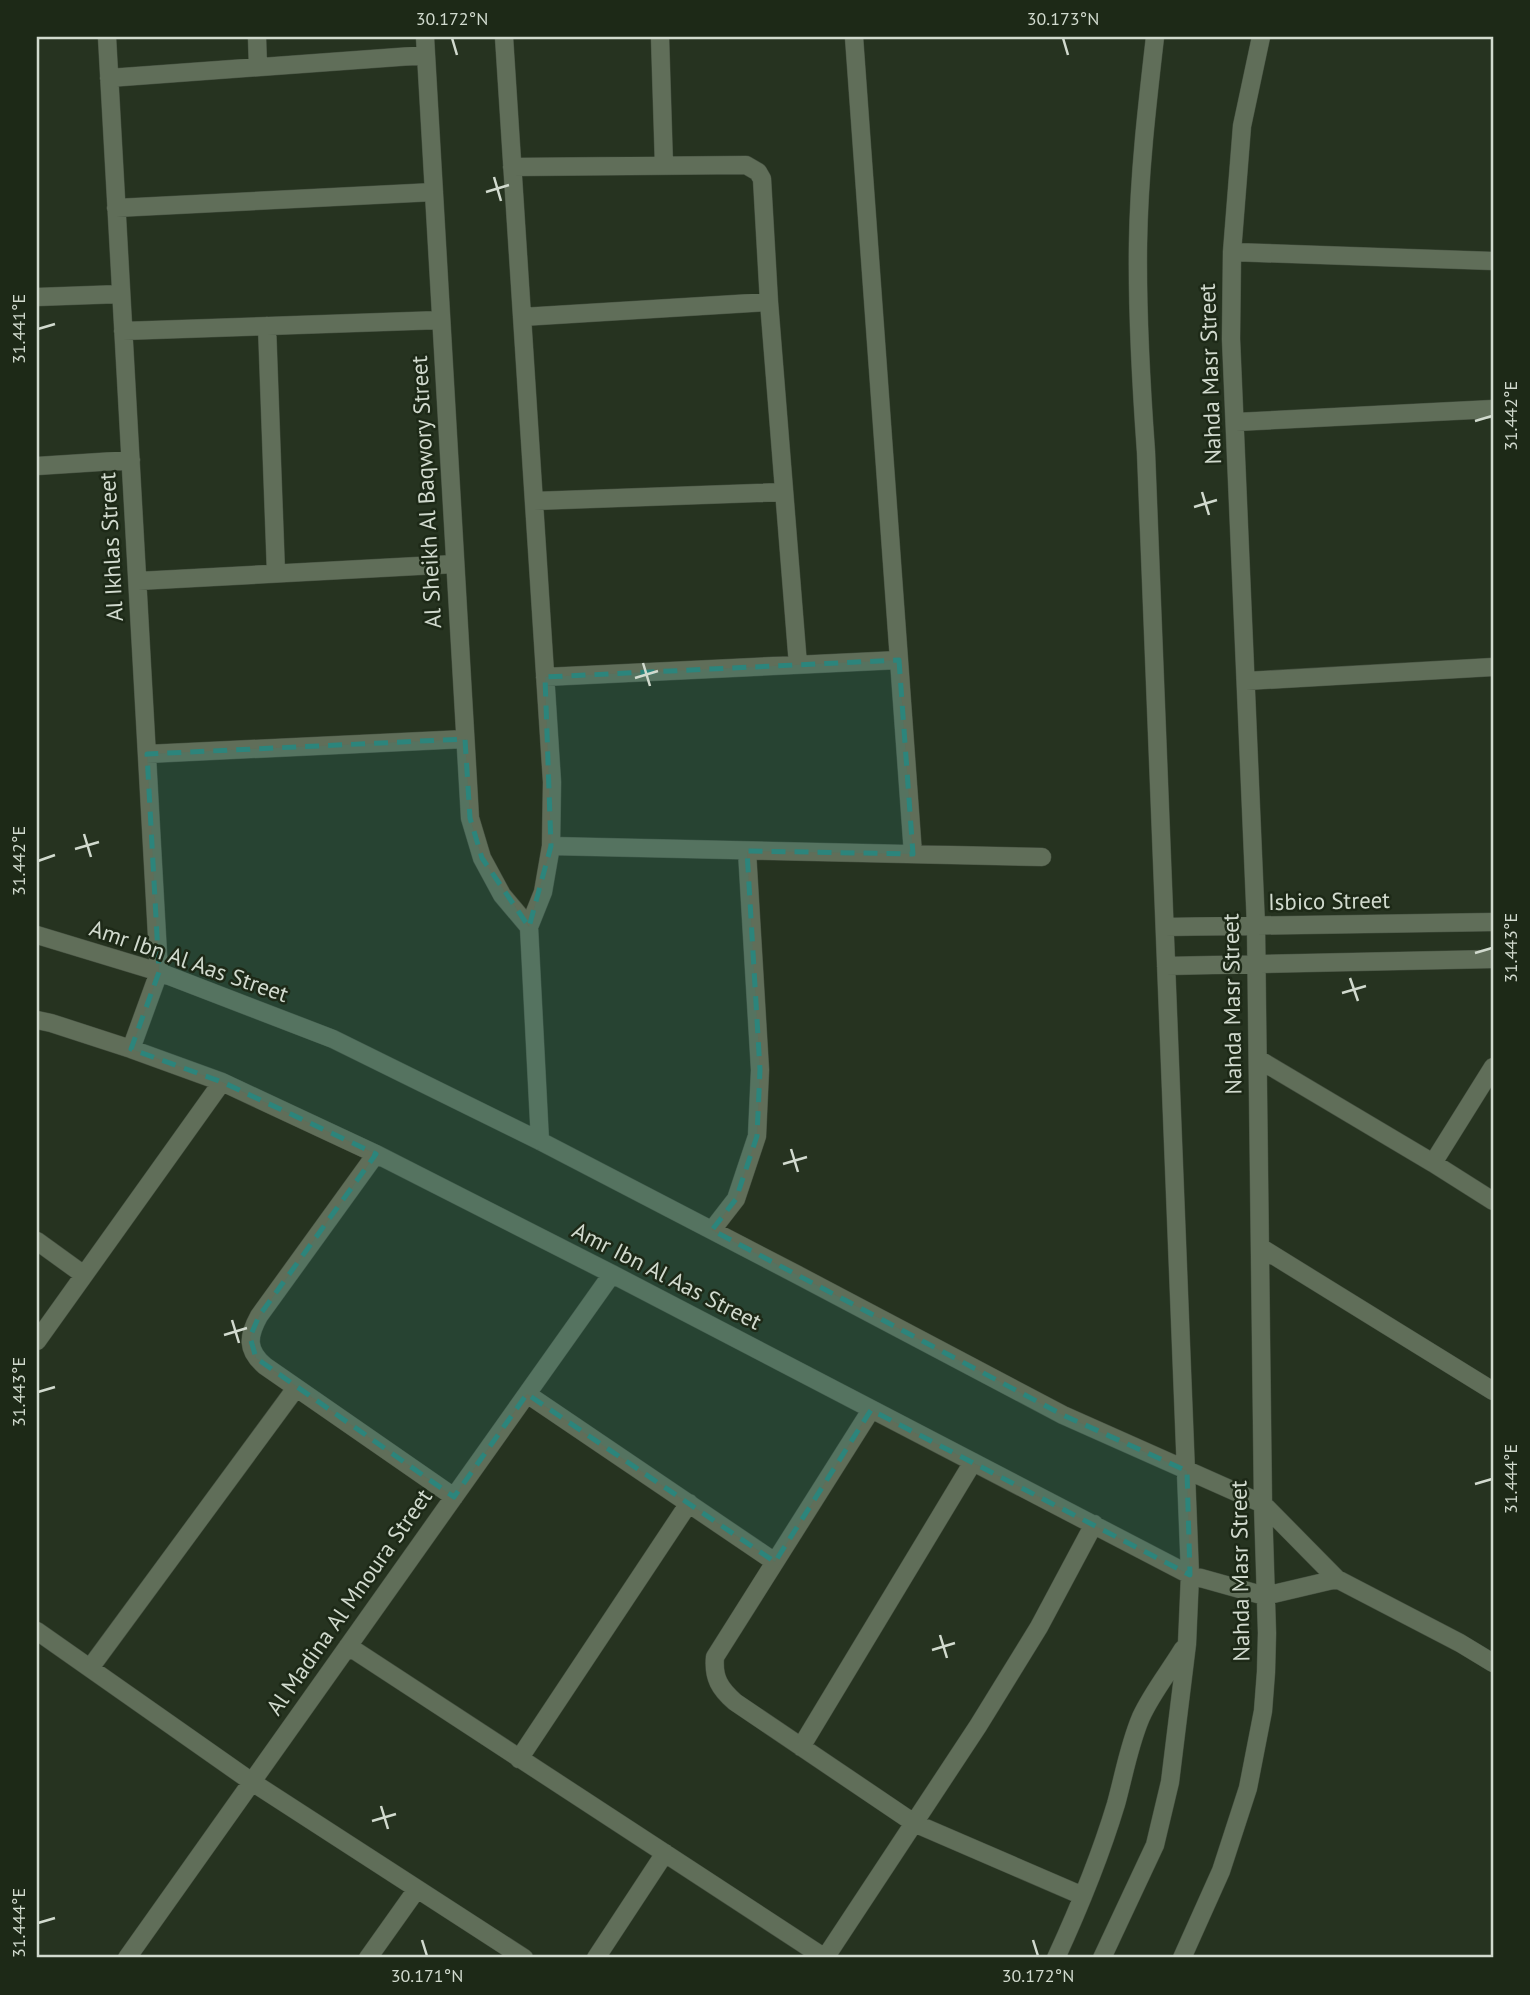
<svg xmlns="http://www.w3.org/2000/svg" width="1530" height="1995" font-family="'PT Sans',sans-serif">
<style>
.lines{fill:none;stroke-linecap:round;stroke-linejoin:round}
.minor-casing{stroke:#455040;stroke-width:19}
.minor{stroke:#606e59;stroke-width:18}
.marked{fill:#2c857c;fill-opacity:0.2;stroke:#2c857c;stroke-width:5;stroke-dasharray:14 9;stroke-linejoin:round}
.ticks{fill:none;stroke:#d1dace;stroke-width:2.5}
.labels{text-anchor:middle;stroke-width:5;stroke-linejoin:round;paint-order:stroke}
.street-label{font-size:23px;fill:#d1dace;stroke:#1d2917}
.neatline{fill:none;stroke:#d1dace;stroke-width:2.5}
.ticks-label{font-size:18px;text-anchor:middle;fill:#d1dace}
</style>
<rect width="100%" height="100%" fill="#263320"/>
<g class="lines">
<g class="minor-casing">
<path id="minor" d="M107,37l52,935 -28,77
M257,37l1,30
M425,37l45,781 12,40 20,37 27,32
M504,37l48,745 -1,64 -8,46 -14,35 11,214
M660,37l4,129
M854,37l59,817
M109,78l317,-23
M512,167l234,-2 12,7 4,7 7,123 29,363
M116,208l318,-16
M1232,252l261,9
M37,297l84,-3
M522,317l247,-15
M267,326l9,247
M123,331l318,-11
M1236,422l257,-13
M37,466l94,-6
M534,501l250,-9
M138,581l317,-17
M545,677l354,-17
M1246,681l247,-14
M147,754l318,-15
M551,846l491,11
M1165,927l328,-5
M37,935l122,37 174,67 207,102 256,133 267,141 200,89 74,75 123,64 33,20
M1166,966l327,-7
M37,1020l14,3 80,26 91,33 154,72 236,120 578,301 75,21 72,-17
M1258,1059l175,104 60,38
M376,1154l-117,162c-11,20 -13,34 6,50l189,131
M1433,1163l60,-96
M712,1230l24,-31 21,-63 3,-66 -13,-219
M37,1241l47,34
M1260,1247l233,144
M37,1341l185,-259
M527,1394l248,168
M871,1410l-156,247c-2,21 5,32 20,45l179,121 169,73
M37,1631l215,151 272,176
M348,1646l477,312 153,-232 61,-99 55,-103
M90,1668l206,-280
M801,1747l172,-285
M519,1759l170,-256
M127,1958l485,-684
M368,1958l49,-69
M596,1958l69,-105
M1056,1958c23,-50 44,-101 60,-154 8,-29 13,-59 25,-87 11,-24 28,-45 42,-68
M1102,1958l53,-113 15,-63 17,-138 3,-69 -44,-1123c-5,-69 -9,-138 -8,-208 1,-69 9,-138 17,-207
M1182,1958l39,-87 27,-83 15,-77 3,-39 1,-39 -4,-129 -7,-578 -25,-587 1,-87 10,-126 19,-89"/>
</g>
<use href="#minor" class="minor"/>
</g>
<path class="marked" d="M899,660l14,194 -166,-3 13,219 -3,66 -21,63 -24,31 351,185 124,56 3,104 -319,-165 -96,152 -248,-168 -73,103 -198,-139 -6,-21 9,-21 117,-162 -154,-72 -91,-33 28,-77 -12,-218 318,-15 5,79 12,40 47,69 22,-81 -6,-169z"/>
<path class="ticks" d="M452,38l5,17M1063,38l5,17M494,177l7,24M486,192l23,-7M38,329l17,-5M1475,421l17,-5M1202,492l7,23M1194,507l23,-7M643,663l7,23M635,678l23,-7M84,834l7,23M75,849l24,-7M38,861l17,-6M1475,953l17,-5M1350,978l8,23M1342,993l24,-7M791,1149l7,23M783,1164l24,-7M232,1320l7,23M224,1335l23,-7M38,1392l17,-5M1475,1484l17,-5M940,1635l7,23M932,1650l23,-7M381,1806l7,23M372,1821l24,-7M38,1923l17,-5M422,1940l5,16M1033,1940l5,16"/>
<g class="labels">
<g class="street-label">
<text transform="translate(1210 374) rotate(-92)" y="8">Nahda Masr Street</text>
<text transform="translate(426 492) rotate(-93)" y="8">Al Sheikh Al Baqwory Street</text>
<text transform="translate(111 547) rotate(-93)" y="8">Al Ikhlas Street</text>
<text transform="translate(1329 901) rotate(-1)" y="8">Isbico Street</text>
<text transform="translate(189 961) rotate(19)" y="8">Amr Ibn Al Aas Street</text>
<text transform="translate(1232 1004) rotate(-91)" y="8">Nahda Masr Street</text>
<text transform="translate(667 1276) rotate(27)" y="8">Amr Ibn Al Aas Street</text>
<text transform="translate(1240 1571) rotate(-91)" y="8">Nahda Masr Street</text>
<text transform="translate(349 1602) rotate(-55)" y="8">Al Madina Al Mnoura Street</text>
</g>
</g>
<rect width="1530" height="1995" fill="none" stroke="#1d2917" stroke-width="77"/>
<rect x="38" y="38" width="1454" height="1918" class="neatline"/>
<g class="ticks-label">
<text x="452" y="25">30.172°N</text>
<text x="1063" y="25">30.173°N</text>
<text transform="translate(19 329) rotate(-90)" y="6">31.441°E</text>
<text transform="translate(1511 416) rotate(-90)" y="6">31.442°E</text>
<text transform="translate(19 861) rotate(-90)" y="6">31.442°E</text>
<text transform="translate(1511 948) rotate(-90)" y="6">31.443°E</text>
<text transform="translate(19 1392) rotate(-90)" y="6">31.443°E</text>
<text transform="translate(1511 1479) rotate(-90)" y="6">31.444°E</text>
<text transform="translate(19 1923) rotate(-90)" y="6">31.444°E</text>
<text x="427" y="1982">30.171°N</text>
<text x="1038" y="1982">30.172°N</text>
</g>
</svg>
